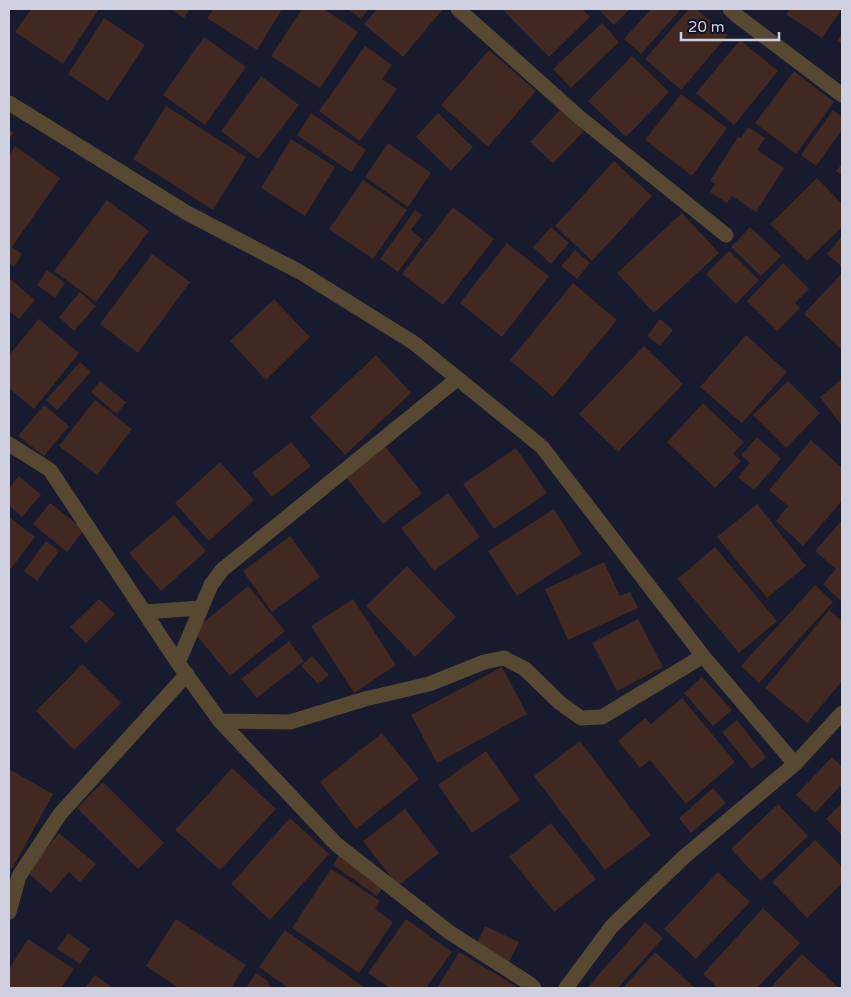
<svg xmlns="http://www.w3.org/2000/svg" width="851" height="997" font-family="'Varela Round',sans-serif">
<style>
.building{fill:#412820}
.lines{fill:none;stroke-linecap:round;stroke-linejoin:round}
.minor{stroke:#574832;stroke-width:15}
</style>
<rect width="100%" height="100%" fill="#181a2e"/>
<path class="building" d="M31,9h68l-36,55 -48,-32z
M170,9h20l-6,9z
M213,9h69l-25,41 -50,-32z
M302,9h22l34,23 -38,56 -49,-32z
M348,9h21l-8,10z
M377,9h66l-40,48 -39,-33z
M502,9h80l8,8 -41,40z
M598,9h32l-16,16z
M651,9h30l-40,45 -17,-15z
M689,9h7l32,26 -47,55 -36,-31z
M790,9h52l-20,29 -36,-24z
M104,18l41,27 -37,56 -40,-27z
M602,23l17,19 -48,46 -18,-19z
M842,34v10l-5,-3z
M204,37l42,30 -41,58 -42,-30z
M740,40l38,31 -44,54 -38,-32z
M365,46l27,19 -10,14 15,10 -37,52 -41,-30z
M489,50l47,41 -48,56 -47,-42z
M632,56l37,36 -43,45 -38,-36z
M794,71l40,31 -38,52 -41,-31z
M261,76l38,29 -41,54 -37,-28z
M681,94l46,34 -35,48 -47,-36z
M166,106l80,51 -33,53 -80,-51z
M561,109l23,22 -31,32 -23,-21z
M833,110l9,7v13l-26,36 -15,-11z
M311,113l55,37 -15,22 -54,-37z
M438,113l35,34 -22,24 -35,-34z
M748,127l17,11 -8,12 27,18 -28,44 -24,-16 -5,7 -17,-11 5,-8 -5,-3 28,-44 3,1z
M9,129l5,4 -5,6z
M291,139l44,28 -30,49 -44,-28z
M388,143l43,30 -23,34 -43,-30z
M15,146l45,32 -48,69 10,7 -8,13 -5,-4v-107z
M614,161l38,35 -60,65 -37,-35z
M842,164v12l-6,-5z
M817,178l25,26v23l-35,34 -37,-37z
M363,180l44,30 -34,49 -44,-30z
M107,200l42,31 -53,71 -42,-31z
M453,207l41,32 -51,66 -41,-31z
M415,210l7,5 -11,15 11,9 -24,33 -18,-13z
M682,213l37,40 -65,60 -37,-40z
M551,227l18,16 -18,21 -18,-17z
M750,227l31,29 -20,20 -30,-29z
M842,236v31l-15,-13z
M507,243l42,33 -47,61 -42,-34z
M575,250l15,13 -13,16 -16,-13z
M729,251l30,29 -23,24 -30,-30z
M152,254l38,28 -52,71 -38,-29z
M783,263l26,26 -14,14 5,5 -23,23 -30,-30z
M47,270l18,13 -10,15 -18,-13z
M841,274l1,2v74l-38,-36z
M9,278l26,22 -16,19 -10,-8z
M573,283l44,37 -64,77 -43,-37z
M80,292l16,14 -22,25 -15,-14z
M274,299l36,38 -44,43 -36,-39z
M39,319l40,34 -45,56 -25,-21v-33z
M660,319l13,11 -13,16 -13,-10z
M746,335l41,37 -45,51 -42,-36z
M644,346l39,38 -65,68 -39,-38z
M376,355l35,38 -66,62 -35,-38z
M80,362l11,10 -34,38 -11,-10z
M842,379v47l-22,-29z
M100,381l26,21 -9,12 -26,-22z
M788,381l32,32 -34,35 -33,-33z
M95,400l37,29 -35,46 -38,-29z
M703,403l41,39 -11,12 8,7 -26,27 -48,-46z
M44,405l25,21 -25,30 -26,-20z
M757,437l24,22 -27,31 -16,-13 12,-14 -9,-8z
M811,440l31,28v33l-39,45 -27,-25 12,-15 -19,-16z
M291,442l20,24 -39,31 -20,-24z
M385,446l37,47 -39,31 -37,-47z
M516,448l31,45 -53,36 -31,-45z
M220,462l34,38 -45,41 -34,-38z
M19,476l22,19 -19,22 -13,-12v-17z
M448,493l32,44 -46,34 -33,-43z
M50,503l34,27 -17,22 -34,-28z
M757,504l49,62 -39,32 -50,-61z
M554,509l28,45 -65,42 -29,-45z
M174,515l32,36 -45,40 -32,-38z
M9,517l26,20 -26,34z
M842,520v82l-19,-18 13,-15 -21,-18z
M290,536l30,41 -48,35 -29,-41z
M46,541l13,10 -22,30 -13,-10z
M715,547l62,74 -38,32 -62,-74z
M604,562l16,34 10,-4 8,16 -70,32 -23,-51z
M407,566l49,51 -41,40 -49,-51z
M815,585l18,17 -74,81 -18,-17z
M248,586l37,45 -55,45 -37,-45z
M99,599l16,15 -29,29 -16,-16z
M353,599l43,66 -42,28 -43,-67z
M829,610l13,11v60l-35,42 -42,-35z
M638,619l25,48 -46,24 -25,-48z
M289,641l15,20 -47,37 -16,-19z
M312,656l17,19 -11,9 -17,-18z
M82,664l39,39 -47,47 -38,-39z
M502,667l25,47 -90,49 -26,-48z
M702,677l30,33 -19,16 -29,-33z
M682,698l53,64 -49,42 -36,-44 -10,8 -22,-27 27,-23 6,6z
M737,720l29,37 -14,12 -30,-37z
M382,733l37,46 -63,50 -36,-47z
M580,741l71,94 -46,35 -71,-94z
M486,751l34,49 -48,33 -34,-48z
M832,757l10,10v17l-27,29 -19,-18z
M232,768l44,41 -56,61 -45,-40z
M9,769l44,25 -41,75 -3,-2z
M103,782l61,61 -26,26 -61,-61z
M713,788l13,15 -35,30 -12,-15z
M842,803v32l-16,-16z
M778,804l30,32 -47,45 -30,-32z
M405,809l34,44 -41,33 -35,-45z
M290,818l39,36 -59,66 -39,-36z
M551,823l45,56 -42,33 -45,-55z
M59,833l37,31 -16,18 -11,-10 -18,21 -24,-21z
M815,840l27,27v16l-35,35 -35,-36z
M340,854l45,31 -8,11 -44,-31z
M331,869l49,32 -5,8 18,13 -34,51 -67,-45z
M718,872l32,30 -54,57 -32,-30z
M763,908l37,35 -43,45h-39l-15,-14z
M176,919l70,46 -15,23h-52l-33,-22z
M406,919l46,33 -26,36h-36l-22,-15z
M645,922l18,16 -45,50h-31z
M485,926l34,16 -11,22 -33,-17z
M285,930l80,58h-77l-29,-21z
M68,933l22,16 -10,15 -23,-15z
M28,939l46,30 -13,19h-52v-19z
M459,952l60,36h-82z
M655,952l40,36h-72z
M802,954l37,34h-69z
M256,973l13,9 -1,2 5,4h-27z
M95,975l18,13h-28z"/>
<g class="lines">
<path class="minor" d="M458,9l121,108 147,118
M730,9l6,6 106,80
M9,103l178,110 113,59 114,71 128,104 161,209 92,108
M9,444l41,26 128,193 42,58 116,123 113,88 81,52 4,4
M145,612l56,-4
M178,663l33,-78 11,-15 235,-191
M220,721l70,1 75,-23 64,-15 55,-22 20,-4 21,11 35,34 21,15 21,-1 101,-61
M9,912l10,-36 41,-62 127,-140
M566,988l46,-62 72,-69 111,-93 47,-51"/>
</g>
<rect width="851" height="997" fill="none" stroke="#cfd1e0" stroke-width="20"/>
<path d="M681 32v8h98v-8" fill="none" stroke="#cfd1e0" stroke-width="2.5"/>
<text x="688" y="32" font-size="15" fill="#cfd1e0" stroke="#0f1024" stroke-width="4" paint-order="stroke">20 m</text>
</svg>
